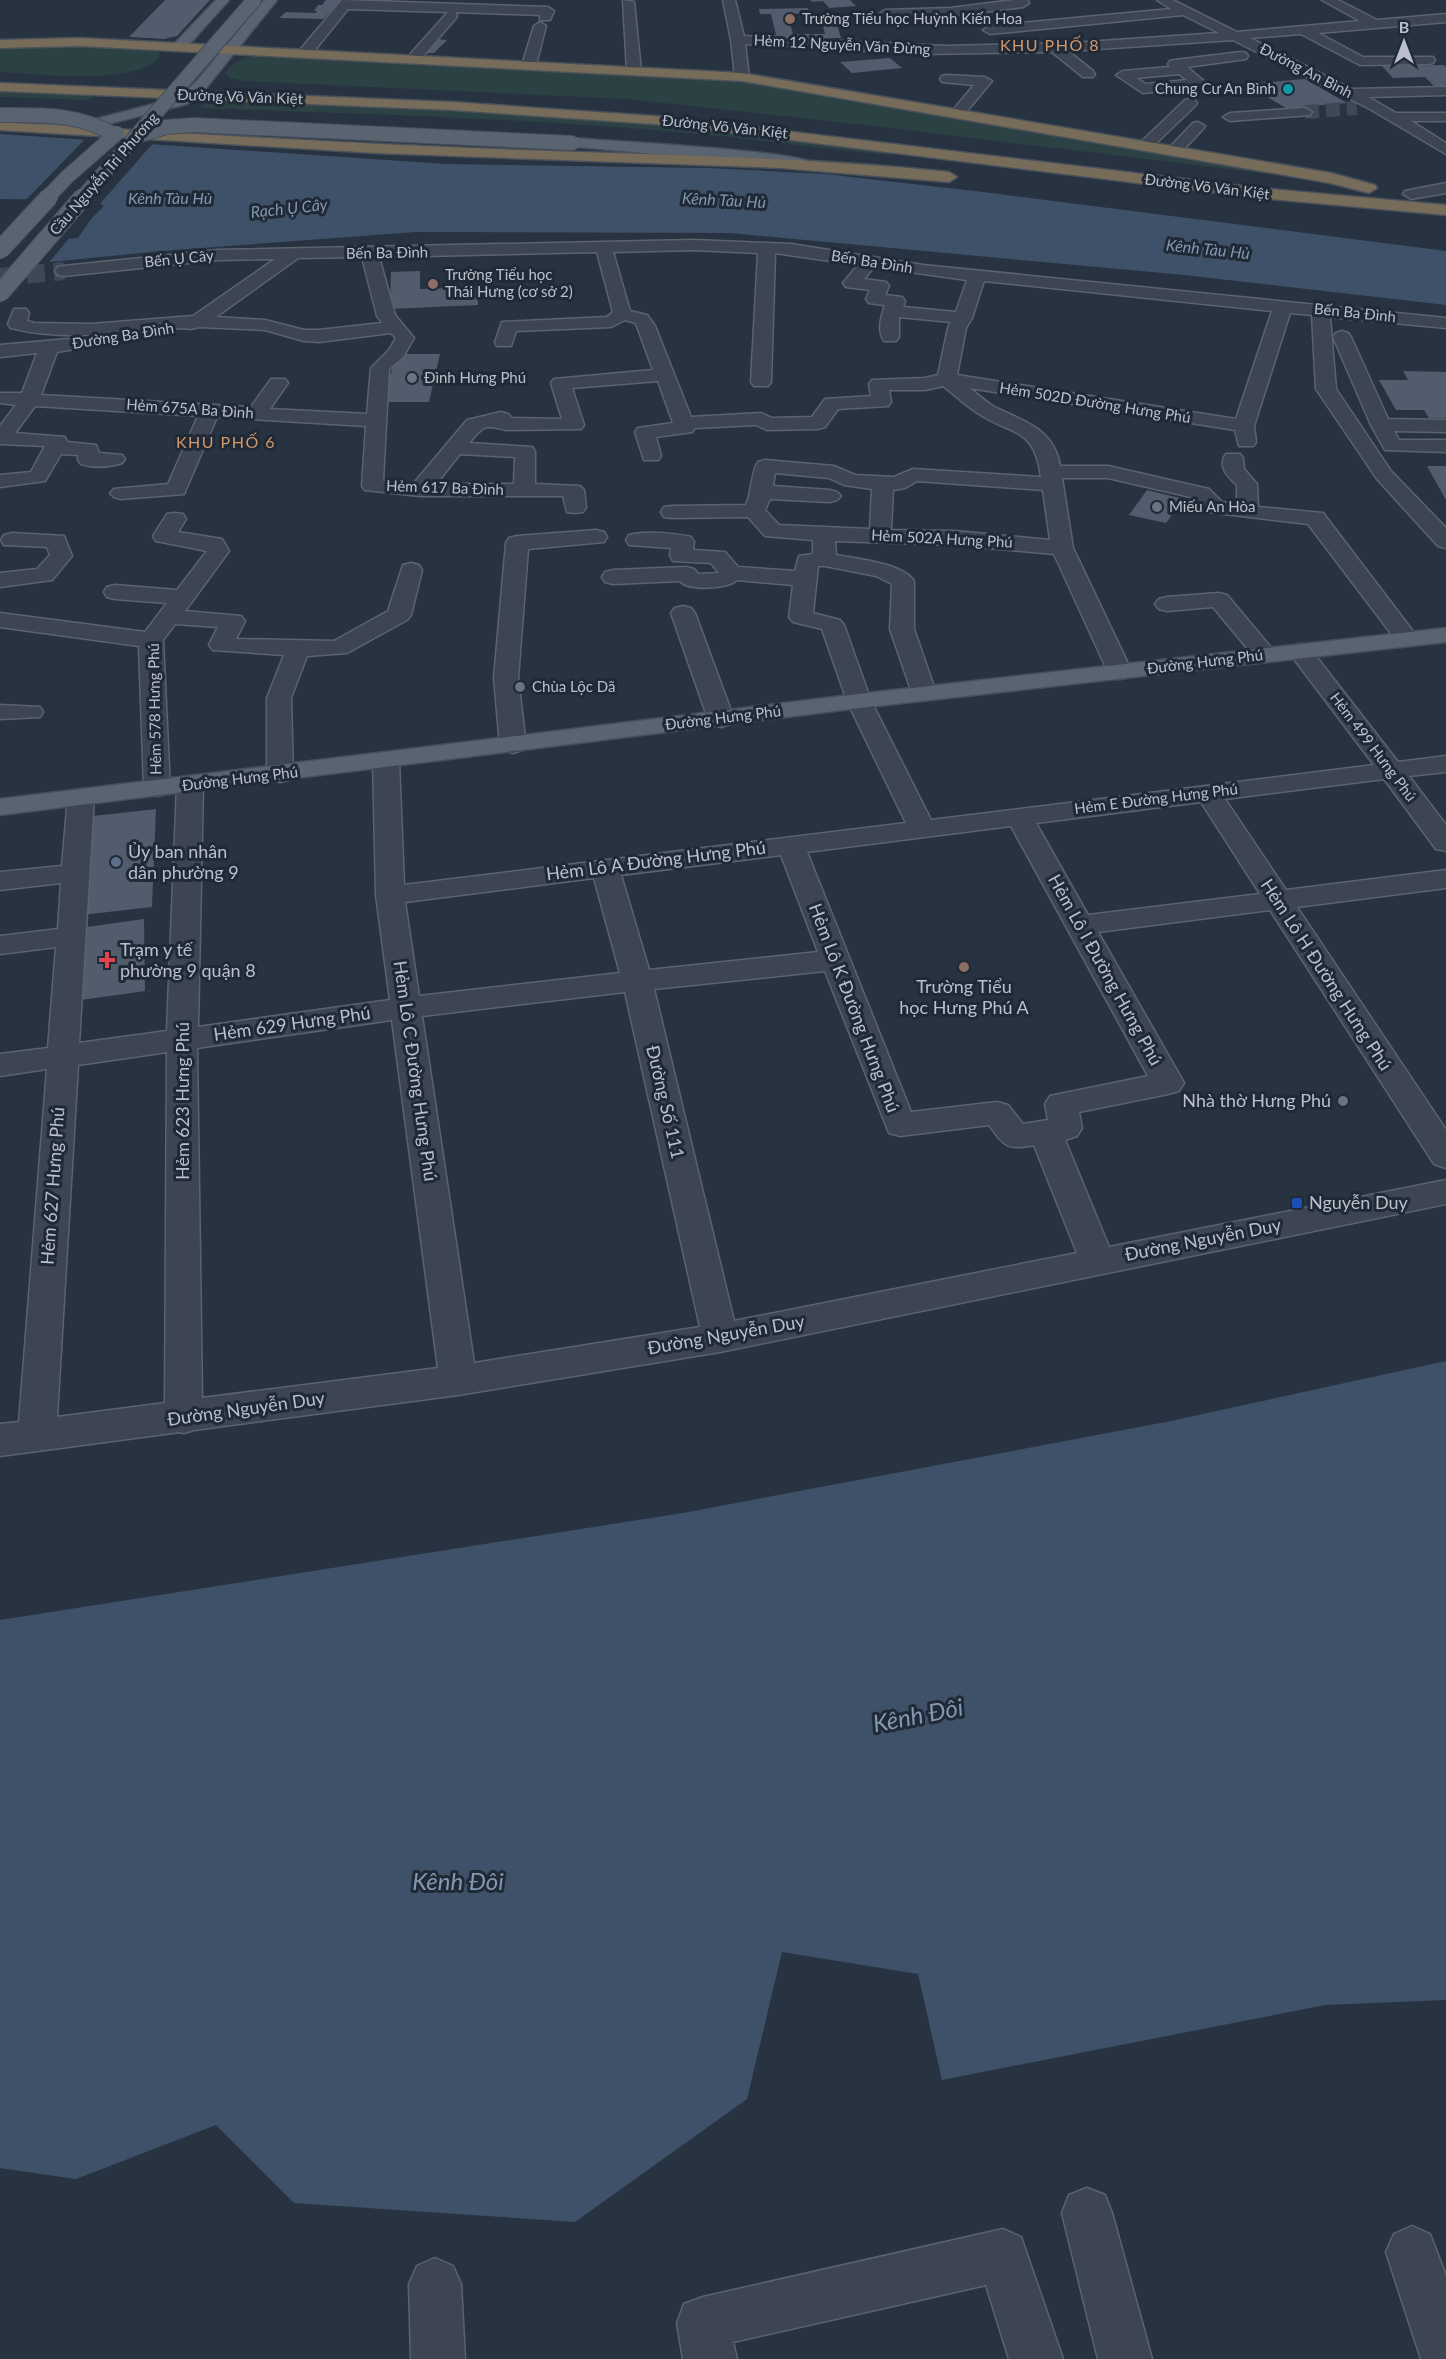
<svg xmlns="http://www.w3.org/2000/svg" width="1446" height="2359" font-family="Lato,sans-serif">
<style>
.green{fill:#2b4143}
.water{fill:#3f5169}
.pier{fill:#283341}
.building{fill:#515c6c}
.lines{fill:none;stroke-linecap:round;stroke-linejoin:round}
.minor-tunnel-far1{stroke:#3e4856;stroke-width:14;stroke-dasharray:14 7;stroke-linecap:butt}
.minor-tunnel{stroke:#3e4856;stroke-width:18;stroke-dasharray:18 9;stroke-linecap:butt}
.minor-casing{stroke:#5a636e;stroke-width:3}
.major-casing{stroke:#464e5a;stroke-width:3}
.highway-casing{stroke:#47505b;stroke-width:3}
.minor{fill:#3c4551;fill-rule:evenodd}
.major{fill:#5a6471;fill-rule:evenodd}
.highway{fill:#776b59;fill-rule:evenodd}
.major-bridge-far1-casing{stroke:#464e5a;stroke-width:16;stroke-linecap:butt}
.major-bridge-casing{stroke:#464e5a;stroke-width:20;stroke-linecap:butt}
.major-bridge-far1{stroke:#5a6471;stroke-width:14}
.major-bridge{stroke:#5a6471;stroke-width:18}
.education-dot{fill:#8d6e63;stroke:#202a36;stroke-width:2}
.culture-dot{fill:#0f9aa8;stroke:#202a36;stroke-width:2}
.worship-dot{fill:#6b7280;stroke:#202a36;stroke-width:2}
.service-dot{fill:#5c6f8a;stroke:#202a36;stroke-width:2}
.health-dot{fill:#e0444e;stroke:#202a36;stroke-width:2}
.transit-dot{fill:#1a4fb4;stroke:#202a36;stroke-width:2}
.labels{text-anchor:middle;stroke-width:6;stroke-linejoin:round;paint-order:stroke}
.far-poi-label{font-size:15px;fill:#b9c0cb;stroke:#202a36;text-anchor:start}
.far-street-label{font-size:15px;fill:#b9c0cb;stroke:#202a36}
.far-neighbourhood-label{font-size:16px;letter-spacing:1.5px;fill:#d2986d;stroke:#202a36}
.far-water-label{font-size:16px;font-style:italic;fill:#8297b1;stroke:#202a36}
.poi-label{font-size:18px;fill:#b9c0cb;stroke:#202a36;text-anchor:start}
.street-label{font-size:18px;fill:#b9c0cb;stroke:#202a36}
.near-water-label{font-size:24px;font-style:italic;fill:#8297b1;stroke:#202a36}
</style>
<rect width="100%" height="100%" fill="#283341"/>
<path class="green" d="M85,46l67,4 7,3v5c-28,28 -120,16 -159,14v-24z
M264,55l469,25 570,98 -438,-53 -238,-26 -383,-18 -15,-3 -4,-6c12,-13 22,-15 39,-17z
M0,91l94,4 -5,5 -89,-3z
M206,100l300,14 161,11 225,26 -4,4c-66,-6 -132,-16 -199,-22 -163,-15 -327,-19 -490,-25z"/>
<path class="water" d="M0,134l446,30 263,4 116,6 158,18 463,59v54l-262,-30 -454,-42 -314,-1 -255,19 -161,16v-22l78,-7 13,-19 13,-13 -10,-6 -94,-1z
M1446,1361v639l-121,5 -383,75 -24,-106 -136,-22 -35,147 -172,123 -281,-19 -78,-78 -140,54 -76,-11v-548l683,-107 483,-91z"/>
<path class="pier" d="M87,137l68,4 -57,65 -4,-3h-71z
M72,235l-26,31 -46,4v-28z"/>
<path class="building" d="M165,0h45l-33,36 -13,3 -35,-2z
M326,0h16l-19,19 -44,-1 7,-6 30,1 1,-2h-3l4,-6h4z
M810,0h40l6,6 -27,2 -6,-7 -10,1z
M808,8l1,5 -22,1 6,20h32l-5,-19h14l7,23 -76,1 -1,-4h12l-5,-21h-11l-1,-5z
M436,39l11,1 -13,13h-11z
M890,58l12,10 -50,5 -12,-11z
M1444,65l2,2v24h-7l-14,-14 -32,1 -11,-12z
M1305,79l42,24 -61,5 -41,-24z
M420,271v18l57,-2 1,18 -88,4 1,-37z
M396,354h44l-11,48h-46z
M1403,371l43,1v46h-17l-5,-8h-28l-17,-30h29z
M1427,466h19v34z
M1147,490l37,9 -18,24 -37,-8z
M156,809l-4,98 -79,9 11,-99z
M144,919l1,72 -78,11 6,-73z"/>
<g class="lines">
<path class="minor-tunnel-far1" d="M1305,112l52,-4"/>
<path class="minor-tunnel" d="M0,277l64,-6"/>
<g class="minor-casing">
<path id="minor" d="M342,0l206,7 6,4 -4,9h-10v-5l-85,-3 2,3 -1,3 -38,44 -5,1 -7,-4 42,-47 -100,-3 -38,47h-10l-2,-3 2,-3z
M623,0l11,2 7,69 -7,4 -7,-4z
M723,0h12l9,36 203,10 125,-3 147,-10 -36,-18 -193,19 -7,-4 7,-4 181,-17 -14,-9h16l64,32 123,-11 -38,-21h16l39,20 69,-6v8l-128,11 45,24h70l2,3 -2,3 -5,1 -68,1 -59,-31 -51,4 102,51 94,-2v8l-78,2 28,16h50v8h-35l35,22v11l-76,-45 -137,-69 -165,11 25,20 2,3 -2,3h-10l-31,-25 -131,2 -176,-10 4,33 -7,4 -7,-4 -4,-37z
M1014,0h13l2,3 -6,4 -73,9 -65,2 -6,-4 6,-4 65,-2z
M540,22l6,4 -10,39 -7,4 -5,-1 -2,-3 12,-39z
M1241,52l5,1 2,3 -2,3 -59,8 19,16 -7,4 -56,6 -27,-18 7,-4 47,-4 -2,-3 2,-3 5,-1zM1179,74l8,6 -41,4 -10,-6z
M947,75l38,2 7,4 -30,36 -5,1 -7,-4 24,-29 -32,-3 -2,-3 2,-3z
M1190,99l5,1 2,3 -2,3 -45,43h-10l-3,-3 3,-3 45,-43z
M1305,108l7,4 -2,3 -80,6 -7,-4 7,-4z
M1198,122l7,4 -2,3 -24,25h-10l-3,-3 3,-3 24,-25z
M1446,183v10l-35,6 -8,-5 2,-3z
M694,240l97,4 132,21 523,53v10l-116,-11 6,72 55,82 55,57v20l-8,-2 -61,-67 -61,-90 -4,-74 -22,-2 -36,113 2,16 -3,4h-14l-4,-16 -265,-42c7,6 15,13 23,18 28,15 61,21 67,60h48l101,23 13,13 15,2v-19c-9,-8 -20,-19 -11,-31h14l3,4 1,11 13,15 1,23 65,6 92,121 4,5 -4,5 -8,2 -8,-2 -91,-120 -93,-11 -8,-1 -12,-14 -87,-20h-46l11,70 59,124 -3,5 -9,2 -9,-2 -3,-5 -54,-118 -99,-9 -120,-4 1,14c21,4 66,8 78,26v48l22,64 -3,5 -9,2 -9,-2 -3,-5 -22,-64 2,-45 -16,-8 -51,-10h-7l-5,47 27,7 4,5 27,76 60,119 443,-55 -86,-114 4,-5 8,-2 8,2 90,116 48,-6v16l-37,4 37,49v26l-10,-2 -52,-70 -159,20 61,91 160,-20v18l-149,19 149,223v38l-12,-4 -164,-254 -172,22 86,151 -5,8 -11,3 -89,18 3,16 -5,8 -12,4 44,107 337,-67v24l-726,148 -262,43 -264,35 -10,3 -4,-1 -180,24v-32l19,-2 28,-353 -47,7v-22l48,-6 8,-101 -56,7v-18l58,-7 3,-46 -61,7v-18l62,-6 6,-69 4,-6 9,-2 9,2 4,6 -15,246 88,-12 10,-246 4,-6 9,-2 9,2 4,6 -5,242 192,-27 -14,-105 -3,-134 4,-5 9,-3 9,3 4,5 5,124 502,-62 -59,-122 -25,-72 -29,-7 -4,-5 4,-32 -56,-5c-9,9 -49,11 -57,1l-67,3 -8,-2 -3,-5 3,-5 8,-2 73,-3 8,2 4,5 21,-1 -8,-10 -38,-2 -3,-5 1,-8 -42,-3 -3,-5 3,-5c18,-4 44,-2 62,2l3,5 -1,8 32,2 13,15 57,4 4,-15 14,-2v-14l-48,-4 -17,-19 -76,1 -8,-1 -3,-5 3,-5 8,-1 74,-1c6,-13 5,-33 12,-43l7,-2 69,6 21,9 39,2 19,-8 128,8c-7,-52 -30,-41 -65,-65 -11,-7 -22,-18 -33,-26l-18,4h-36l2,12 -3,4 -50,3 -13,18 -7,2 -51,1 -11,-5 -61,3 -3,4 -36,5 5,19 -3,4h-14l-9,-28 3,-4 35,-5 -15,-42 -86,7 12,37 -3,4 -75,1c-21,-5 -21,-6 -37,13l63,4 3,4v33l45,2 4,4 2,17 -3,5 -8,1 -8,-1 -4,-16h-143l-55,-6 -3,-4 4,-60 -149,-9 -33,77 -63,5 -7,-2 -4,-4 4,-4 54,-5 30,-68 -163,-10 -20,27 50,4 2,5 29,3 3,8 23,2 3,4 -3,4c-13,4 -28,5 -41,1l-3,-4v-5l-17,-1 -16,27 -45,6v-12l31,-3 14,-26 -45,-2v-18l16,-21 -16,-2v-10h22l15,-40 -37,4v-12l68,-6 7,2 2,4 -2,4 -18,3 -16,43 210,12 20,-28h14l3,4 -18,26 97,5 4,-46 18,-18 7,-12 -5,-5 -72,9 -15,-1 -39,-11 -65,-3 -10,2 -7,-1c-56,4 -117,14 -172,0l-3,-4 6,-15h12l3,4 -2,8 7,2 57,1 102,-8 82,-57 -57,1 -154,16 -6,-1 -3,-4 3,-4 6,-1 154,-16zM694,250l64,3 -7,129 3,4h14l3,-4 4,-129 83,12 -15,18 3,4 24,3 -4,9 3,4 16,2c-4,12 -8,25 -1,36h12l3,-4v-20l52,5 -3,6 -10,47 -13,3 -53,2 -3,4 2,12 -46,3 -13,18 -40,1 -11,-5 -70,4 -36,-91 -8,-11 -17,-4 -17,-59zM597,252l16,60 -6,5 -105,5 -7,20 2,4h14l5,-15 95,-4 14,-7 10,3 2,3 16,44 -99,9 -3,4 11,36 -50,-1 -4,-4 -7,-2 -34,8 -53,63 -31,-2 6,-112 14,-12 11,-19 -19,-23 -16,-58zM362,257l15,59 5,7 -63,7h-15l-39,-10 -49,-3 82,-59zM874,267l93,13 -11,32 -53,-5 2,-6 -3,-4 -17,-2 4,-9 -3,-4 -22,-3zM984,281l288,30 -36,108 -279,-44 9,-47 6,-10zM460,454l55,3 -1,27h-78zM775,473l54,5 15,7 28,4 -2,40 -91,-4 -14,-15 5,-11 60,3 7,-2 4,-4 -4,-4 -7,-2 -57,-4zM917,481l126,9 7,50 -95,-9 -64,-1 2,-40 12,-2zM1201,802l59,92 -172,21 -52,-92zM1011,826l137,250 -98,20 -5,8 3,16 -25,4 -15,-19 -11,-3 -86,10 -104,-260zM781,855l37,97 -169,18 -28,-95zM594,878l26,95 -201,23 -14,-94zM825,971l64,162 11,3 89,-11c16,22 18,25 45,20l43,108 -343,68 -80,-332zM625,992l75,335 -226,36 -52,-347zM392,1020l46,348 -236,30 -5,-350zM167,1052l-2,351 -108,14 21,-352z
M1342,331l6,2 3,4 37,82 58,1v12l-52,-1 5,9h47v12l-61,-2 -14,-25 -38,-88 3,-4z
M175,513l8,1 3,5 -8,13 44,7 7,12 -44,60 56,5 4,5 -9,18 98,2 54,-30 15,-46 8,-2 8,2 3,5 -11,45 -4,5 -60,33 -40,3 -16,42 2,76 -4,6 -9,2 -9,-2 -4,-6v-76l17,-43 -71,-5 -4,-5 9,-18 -43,-3 -12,16 7,148 -4,6 -9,2 -9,-2 -4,-6 -5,-142 -139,-19v-14l145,19 22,-29 -52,-4 -8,-2 -3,-5 3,-5 8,-2 62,5 30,-39 -51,-10 -3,-5 14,-22z
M596,530l8,2 3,5 -3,5 -76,7 -10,129 8,67 -4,5 -9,3 -9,-3 -4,-5 -6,-67 12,-135 3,-5 8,-2z
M12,533l52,3 8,20 -20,24 -52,7v-14l37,-4 13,-14 -3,-8 -43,-2 -3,-5 3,-5z
M1219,593l8,2 46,55 4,5 -4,5 -8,2 -8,-2 -44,-53 -46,4 -8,-2 -4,-5 4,-5 8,-2z
M683,606l8,2 4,5 39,106 -4,5 -9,3 -9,-3 -4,-5 -37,-106 4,-5z
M0,705l40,2 3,5 -3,5 -40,2z
M1087,2188l18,7 7,18 40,146h-54l-36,-146 7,-18z
M1412,2226l18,8 16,42v83h-25l-35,-107 8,-18z
M1003,2229l18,8 42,122h-54l-23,-74 -253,57 4,17h-54l-6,-36 7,-19 19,-7z
M435,2258l18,8 8,18 4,75h-54l-2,-75 8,-18z"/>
</g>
<g class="major-casing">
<path id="major" d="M216,0h13l-44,49h-10l-2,-3 2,-3z
M264,0h13l-71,88 -19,16 -99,25 -48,3 -7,-4 7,-4 48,-3 89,-23 19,-16z
M573,138c31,3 228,13 239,25l-8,5 -236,-22 -3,-3 3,-3z
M1446,628v14l-587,66 -859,107v-16l859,-105z"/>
</g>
<g class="highway-casing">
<path id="highway" d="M80,38l662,35 589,100 44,12 2,3 -8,5 -39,-10 -588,-102 -662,-35 -80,2v-8z
M0,83l452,19 216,15 591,71 187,17v10l-187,-17 -591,-73 -216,-15 -452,-19z
M0,122c165,10 331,21 496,27 151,6 302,7 453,23l8,5 -8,5 -168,-14 -405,-15 -376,-23z"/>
</g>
<use href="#minor" class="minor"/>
<use href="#major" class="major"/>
<use href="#highway" class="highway"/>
<g class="major-bridge-far1-casing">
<path id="major-bridge-far1" d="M0,115c40,0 79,-2 115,20
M137,136l29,-9 28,-2 379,18
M47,198l20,-21 50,-44
M82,198l172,-198"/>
</g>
<g class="major-bridge-casing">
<path id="major-bridge" d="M0,250l49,-53
M0,293l83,-96"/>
</g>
<use href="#major-bridge-far1" class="major-bridge-far1"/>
<use href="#major-bridge" class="major-bridge"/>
</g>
<g class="education-dot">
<circle cx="790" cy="19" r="6"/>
<circle cx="433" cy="284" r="6"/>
<circle cx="964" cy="967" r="6"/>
</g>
<circle class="culture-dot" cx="1288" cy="89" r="6"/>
<g class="worship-dot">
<circle cx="412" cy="378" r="6"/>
<circle cx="1157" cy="507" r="6"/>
<circle cx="520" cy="687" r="6"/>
<circle cx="1343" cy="1101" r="6"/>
</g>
<circle class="service-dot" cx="116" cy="862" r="6"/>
<path class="health-dot" d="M104 951h6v6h6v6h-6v6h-6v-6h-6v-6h6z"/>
<rect class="transit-dot" x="1291" y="1197" width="12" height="12" rx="3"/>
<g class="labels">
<g class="far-poi-label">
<text x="802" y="24">Trường Tiểu học Huỳnh Kiến Hoa</text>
<text x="1276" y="94" text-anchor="end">Chung Cư An Bình</text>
<text x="445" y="280">Trường Tiểu học<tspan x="445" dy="17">Thái Hưng (cơ sở 2)</tspan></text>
<text x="424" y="383">Đình Hưng Phú</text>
<text x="1169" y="512">Miếu An Hòa</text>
<text x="532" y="692">Chùa Lộc Dã</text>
</g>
<g class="far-street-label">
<text transform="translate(842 45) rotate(3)" y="5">Hẻm 12 Nguyễn Văn Đừng</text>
<text transform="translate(1306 71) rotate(27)" y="5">Đường An Bình</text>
<text transform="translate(240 97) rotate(2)" y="5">Đường Võ Văn Kiệt</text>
<text transform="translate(725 127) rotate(6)" y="5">Đường Võ Văn Kiệt</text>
<text transform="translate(104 174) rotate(-49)" y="5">Cầu Nguyễn Tri Phương</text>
<text transform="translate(1207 187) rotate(7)" y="5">Đường Võ Văn Kiệt</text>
<text transform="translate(387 253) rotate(-1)" y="5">Bến Ba Đình</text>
<text transform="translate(179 259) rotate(-6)" y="5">Bến Ụ Cây</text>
<text transform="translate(872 262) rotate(9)" y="5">Bến Ba Đình</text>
<text transform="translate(1355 313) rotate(6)" y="5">Bến Ba Đình</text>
<text transform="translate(123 336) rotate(-9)" y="5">Đường Ba Đình</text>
<text transform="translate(1095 403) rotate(9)" y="5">Hẻm 502D Đường Hưng Phú</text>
<text transform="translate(190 409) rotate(4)" y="5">Hẻm 675A Ba Đình</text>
<text transform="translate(445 488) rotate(2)" y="5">Hẻm 617 Ba Đình</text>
<text transform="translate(942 539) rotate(3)" y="5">Hẻm 502A Hưng Phú</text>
<text transform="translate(1205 662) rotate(-7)" y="5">Đường Hưng Phú</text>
<text transform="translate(155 709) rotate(-91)" y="5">Hẻm 578 Hưng Phú</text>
<text transform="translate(723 718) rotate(-7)" y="5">Đường Hưng Phú</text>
<text transform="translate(1373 747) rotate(53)" y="5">Hẻm 499 Hưng Phú</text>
<text transform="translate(240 779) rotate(-7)" y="5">Đường Hưng Phú</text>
<text transform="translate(1156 799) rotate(-7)" y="5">Hẻm E Đường Hưng Phú</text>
</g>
<g class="far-neighbourhood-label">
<text x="1050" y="51">KHU PHỐ 8</text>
<text x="226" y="448">KHU PHỐ 6</text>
</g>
<g class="far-water-label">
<text x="170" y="204">Kênh Tàu Hủ</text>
<text transform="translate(724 200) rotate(3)" y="6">Kênh Tàu Hủ</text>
<text transform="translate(289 208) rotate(-6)" y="6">Rạch Ụ Cây</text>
<text transform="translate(1208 249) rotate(6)" y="6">Kênh Tàu Hủ</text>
</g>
<g class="poi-label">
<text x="128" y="858">Ủy ban nhân<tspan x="128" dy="21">dân phường 9</tspan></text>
<text x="120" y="956">Trạm y tế<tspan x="120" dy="21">phường 9 quận 8</tspan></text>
<text x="964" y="993" text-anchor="middle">Trường Tiểu<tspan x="964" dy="21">học Hưng Phú A</tspan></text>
<text x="1331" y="1107" text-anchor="end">Nhà thờ Hưng Phú</text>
<text x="1309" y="1209">Nguyễn Duy</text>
</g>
<g class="street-label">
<text transform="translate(656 861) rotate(-7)" y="6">Hẻm Lô A Đường Hưng Phú</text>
<text transform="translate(1105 970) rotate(61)" y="6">Hẻm Lô I Đường Hưng Phú</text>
<text transform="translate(1326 975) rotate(57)" y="6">Hẻm Lô H Đường Hưng Phú</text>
<text transform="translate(854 1008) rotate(69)" y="6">Hẻm Lô K Đường Hưng Phú</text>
<text transform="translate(292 1024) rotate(-8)" y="6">Hẻm 629 Hưng Phú</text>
<text transform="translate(415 1071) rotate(82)" y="6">Hẻm Lô C Đường Hưng Phú</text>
<text transform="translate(183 1101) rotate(-90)" y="6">Hẻm 623 Hưng Phú</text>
<text transform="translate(665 1102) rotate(77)" y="6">Đường Số 111</text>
<text transform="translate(53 1186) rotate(-86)" y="6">Hẻm 627 Hưng Phú</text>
<text transform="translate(1203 1240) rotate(-11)" y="6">Đường Nguyễn Duy</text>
<text transform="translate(726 1335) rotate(-10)" y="6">Đường Nguyễn Duy</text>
<text transform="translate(246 1409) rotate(-8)" y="6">Đường Nguyễn Duy</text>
</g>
<g class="near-water-label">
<text transform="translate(918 1716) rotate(-11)" y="8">Kênh Đôi</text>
<text x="458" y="1890">Kênh Đôi</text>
</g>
</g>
<g transform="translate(1404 42)" stroke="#202a36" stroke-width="4.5" paint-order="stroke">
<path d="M0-4.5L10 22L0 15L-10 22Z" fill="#b9c0cb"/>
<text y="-9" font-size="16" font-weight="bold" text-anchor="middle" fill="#b9c0cb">B</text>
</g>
</svg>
